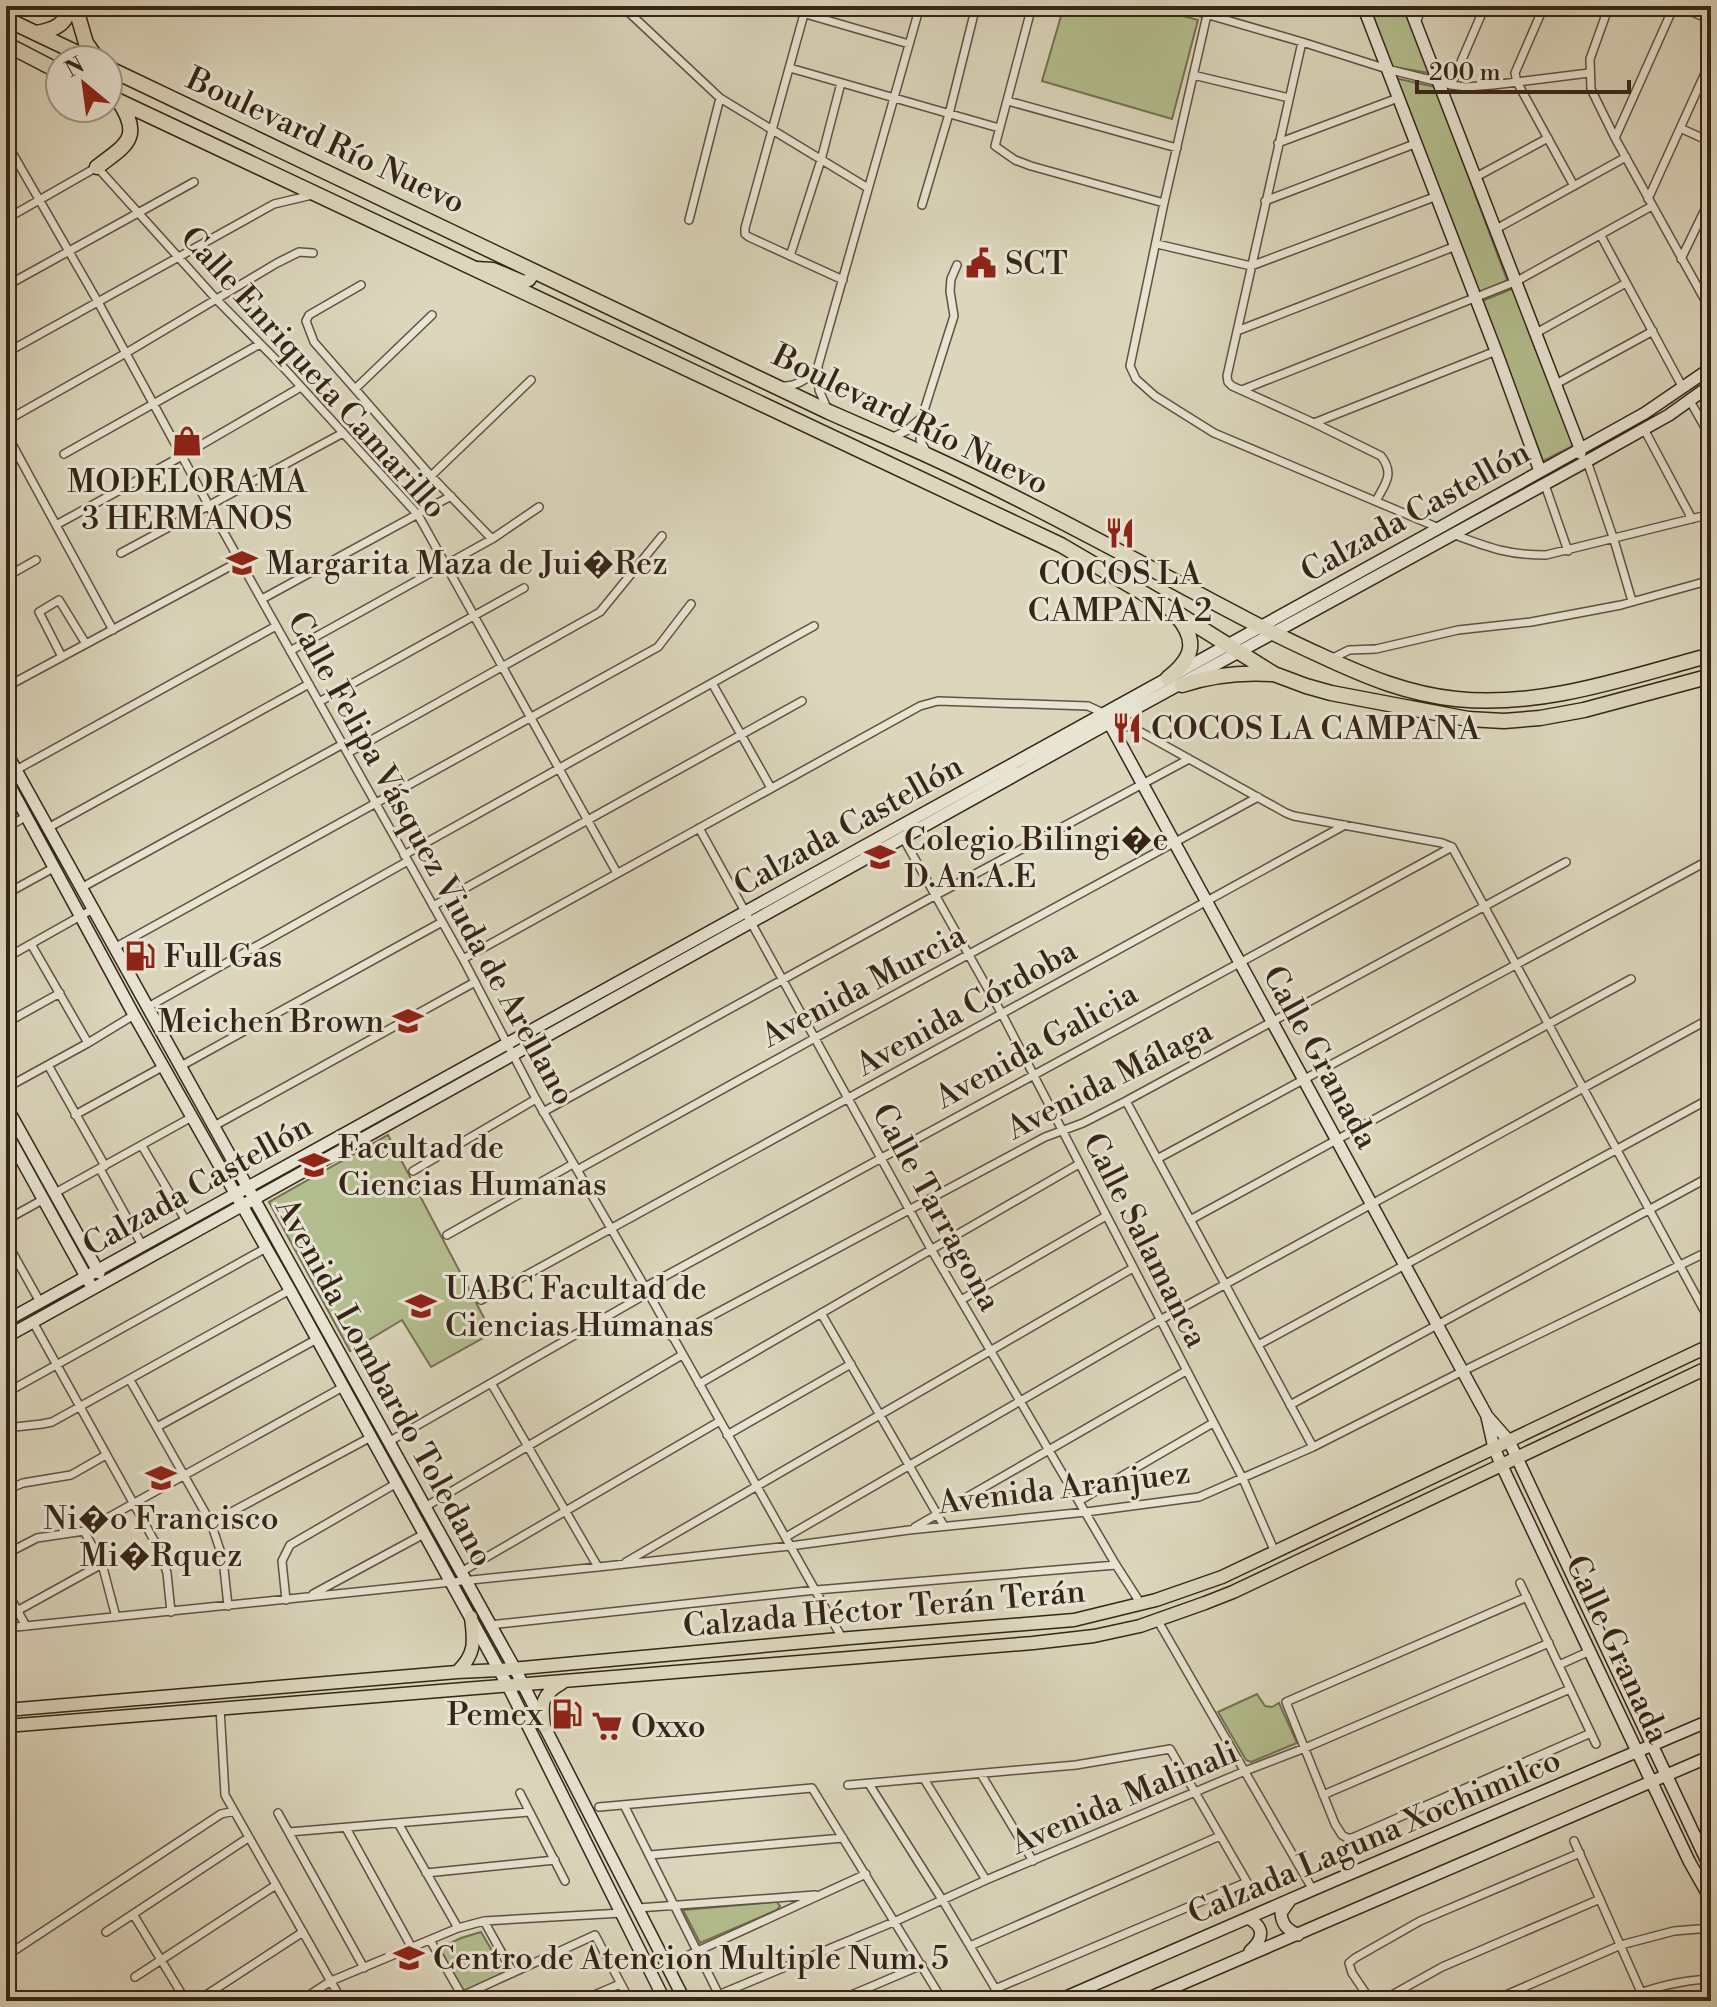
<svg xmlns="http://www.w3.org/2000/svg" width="1717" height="2007" font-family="'Libre Bodoni',serif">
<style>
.green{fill:#b3bd8e;stroke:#747152;stroke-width:2}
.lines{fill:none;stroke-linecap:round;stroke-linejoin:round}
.street-casing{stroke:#605140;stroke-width:10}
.secondary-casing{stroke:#362517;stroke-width:14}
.primary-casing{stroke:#362517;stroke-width:15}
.highway-casing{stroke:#362517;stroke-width:17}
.street{stroke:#e8e4d3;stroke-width:7}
.secondary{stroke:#e8e4d3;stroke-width:11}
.primary{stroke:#dcd6bc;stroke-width:12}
.highway{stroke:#dcd6bc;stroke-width:14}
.labels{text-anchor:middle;stroke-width:6;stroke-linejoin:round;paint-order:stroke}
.street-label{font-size:32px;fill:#362517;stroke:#e8e4d3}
.poi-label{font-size:32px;fill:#362517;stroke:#e8e4d3;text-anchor:start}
</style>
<rect width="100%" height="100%" fill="#dcd6bc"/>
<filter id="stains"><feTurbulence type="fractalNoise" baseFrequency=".0025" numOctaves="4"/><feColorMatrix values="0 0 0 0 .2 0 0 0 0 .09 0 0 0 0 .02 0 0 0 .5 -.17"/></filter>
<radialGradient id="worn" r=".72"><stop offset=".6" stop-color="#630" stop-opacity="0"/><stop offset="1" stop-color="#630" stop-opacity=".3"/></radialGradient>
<path class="green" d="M1064,6h81l53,14 -26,99 -130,-38z
M1366,6h37l26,67 -41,-7z
M1395,78l40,9 72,193 -30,19z
M1514,288l61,157 -32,16 -61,-160z
M388,1135l104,198 -61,34 -29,-47 -52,31 -81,-149z
M1257,1694l8,12 7,1 7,-4 18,40 -46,19 -5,-2 -28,-48z
M774,1902h3l3,4 -3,4 -77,33 -17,-33z
M481,1932l26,44 -45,20 -24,-47 23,-11z"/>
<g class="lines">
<g class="street-casing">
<path id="street" d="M622,6l98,92 148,90
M778,6l131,38
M1032,6l-37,140 20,14 16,6 133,37
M1178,6l124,36 85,27 64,16 15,2 27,-2 96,-12
M1544,6l-29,67 2,9 57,104
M1609,6l-19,53 1,30 24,49 96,173
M1678,6l33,14
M804,14l-59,214v6l4,3 94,43
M1207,15l-43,188 -34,163 6,13 19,17 59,37 225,95
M1416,22l7,-16
M1302,42l-75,334 1,6 4,4 82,37 67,33c14,18 4,28 -5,45
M790,68l209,60
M1193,75l96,23
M1451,85l34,-79
M1008,101l169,47
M1680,128l31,14
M1615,138l59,-132
M6,142l92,160 111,204 254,453 73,140 109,188 197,351
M1278,143l120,-45
M1476,177l72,-39
M1648,199l63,-139
M1265,201l152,-58
M922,205l27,-91 27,-108
M6,219l91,-52 120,133 67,68 134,147 199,358
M689,220l31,-122
M1496,229l130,-72
M1601,236l82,152
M1157,244l94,22 186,-70
M790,256l31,-96 20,-77
M1681,259l30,-62
M361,285l-52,30 -3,6 8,21 117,134 61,63
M6,286l188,-104
M1237,331l219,-85
M1536,333l90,-50
M6,353l268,-149 38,-9
M1556,384l97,-53
M784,386c14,0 24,-7 33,-18
M355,389l77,-74
M1242,390l275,-109 135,-75
M1690,401l21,37
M826,406l-7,-16 -1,-24 102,-360
M6,421l120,-68 151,-90 22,-11 14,1
M1314,423l182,-72
M1644,429l48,90
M6,433l107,197
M891,438l15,-7 14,-12
M926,451l-6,-11 2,-23 32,-101 -4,-25 1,-12 6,-14
M64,454l196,-110
M1587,461l27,79 18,61
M431,476l100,-96
M1545,485l23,66
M6,520l5,-3
M56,525l126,-69 119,-69
M1455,535c35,13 53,20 91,20l165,-41
M121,553l222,-120
M6,577l30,-17
M262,599l189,-103
M290,651l202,-112 47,-32
M62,657l-23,-45 20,-12 27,44
M1331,659l18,-9 27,-1 82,-19 73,-8 90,-17 90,-25
M712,683l59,105
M6,687l234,-126
M319,702l205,-114
M1113,731l17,-5 156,87 8,3 148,27 10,4
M348,753l252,-141 62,-76
M16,770l260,-144
M6,828l21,-12
M48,828l261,-144
M699,828l232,421 185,316 25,39
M902,836l100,178 241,465 32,73
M1452,847l259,476
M404,855l410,-229
M81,888l262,-144
M6,894l49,-27
M433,906l369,-205
M31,944l57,99
M114,948l544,-301 33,-43
M6,958l87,-49
M463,959l457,-253 18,-5 150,5 15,7
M148,1007l260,-146
M6,1023l54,-30
M48,1065l57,101
M181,1066l261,-144
M6,1088l82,-45 46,-28
M1126,1101l187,346
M543,1112l393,-217 253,-136
M75,1115l89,-49
M214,1126l261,-144
M142,1146l44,75
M1157,1159l554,-300
M100,1169l42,76
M577,1170l238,-132 443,-241
M413,1171l123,-72
M55,1193l137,-76
M6,1220l38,-21
M1190,1220l441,-241
M447,1235l126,-71
M6,1241l34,61
M645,1287l807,-440
M481,1300l864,-475
M961,1300l145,-84
M821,1313l123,213
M33,1322l128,231 6,20 4,39
M672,1337l373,-200 38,-14 43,-22 440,-239
M1258,1345l453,-247
M130,1380l81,143 12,36 5,47
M491,1383l107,184
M699,1384l380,-220
M6,1393l260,-145
M1290,1405l421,-229
M157,1427l160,-88
M6,1428l36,-4 10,-2 238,-132
M727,1435l124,-71
M390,1441l258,-148
M6,1490l17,-7 48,-8 35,-20
M1079,1501l134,-78
M425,1507l257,-152
M211,1523l160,-86
M915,1527l271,-156
M84,1531l18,33 14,53
M786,1537l374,-217 551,-302
M6,1554l31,-16 47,-7 259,-144
M626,1562l507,-294
M461,1572l259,-151
M1520,1583l76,161
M6,1590l20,36
M313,1594l111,-60
M1527,1597l-241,105 49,122 7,11 5,3h5l239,-105
M286,1600l-4,-39 8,-16 107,-62
M17,1611l85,-47
M1158,1621l155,269
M489,1625l327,-35 300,-25
M6,1628l592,-61 192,-21 119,-16 177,-18 113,-15 114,-50 150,-76 248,-121
M1559,1665l31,-14
M220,1708l5,87 117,206
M981,1774l52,87
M924,1779l62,101
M869,1784l74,117 59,99
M848,1785l228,-20 94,-16 77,133 -252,107
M520,1793l45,88
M1323,1795l247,-106
M624,1805l98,196
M599,1807l213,-19 131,213
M278,1813l86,155
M398,1823l60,105
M346,1828l66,120
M289,1832l240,-20
M1574,1841l67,151
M650,1855l193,-17
M426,1873l129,-13
M638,1908l177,-13
M133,1914l53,87
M484,1921l29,52
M106,1932l142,-94
M430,1940l35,61
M970,1946l250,-110
M6,1956l215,-142 13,-3
M667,1965l199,-91
M135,1977l141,-92
M718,1995l178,-74 90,-41 259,-109 60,-23 244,-105
M1193,1995l3,6
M462,1996l133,-61 35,66
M197,2001l106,-69
M300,2001l31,-20 127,-53 26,-7 138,-8
M580,2001l40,-17
M837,2001l85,-36
M1371,2001l-19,-28 -3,-10 6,-5 65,-37 160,-68
M1381,2001l61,-34 158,-68
M1492,2001l129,-56 53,-14 37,-3
M1619,2001c31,-13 59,-21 92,-22"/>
</g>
<g class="secondary-casing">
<path id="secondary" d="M1363,6l133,345 44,120
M1409,6l171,442v5
M1106,717l381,699 22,25 202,429
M6,752l509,917 170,332
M6,779l128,236 156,275 218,396 157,315
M6,1106l93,167
M6,1132l83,150
M6,1321l1433,-793 206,-115 66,-45
M6,1337l1103,-614 478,-262 82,-46 42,-30
M1487,1417l7,31 7,16 188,397 22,39
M1289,1902l-8,11c1,12 6,16 17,22
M1248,1918c18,10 15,21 2,33
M1057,2001l269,-117 385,-164
M1142,2001l569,-245"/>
</g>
<g class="primary-casing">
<path id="primary" d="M476,268l17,1 31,13 5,-2 6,-9
M457,1672c19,-18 17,-30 14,-55
M6,1710l451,-38 43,-2 350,-32 224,-18 82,-20 66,-23 489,-232
M6,1726l1027,-83 61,-7 46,-10 65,-23 28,-11 478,-226
M544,1726c-3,-23 -3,-31 18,-43"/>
</g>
<g class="highway-casing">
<path id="highway" d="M75,6l11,37 12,17
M6,19l86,41
M36,33c17,-3 32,-8 32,-27
M6,44l54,28
M108,68l721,344c34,15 67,29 100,44 70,32 138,68 206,104 62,33 124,68 189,97 43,20 84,37 132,42 87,9 172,-22 255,-44
M108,96l953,449 111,65 102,64 32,12 25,7 137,26 36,2 36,-3 44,-8 127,-34
M97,167c29,-22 46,-29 22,-66
M1168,678c24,-19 31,-36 9,-62
M1182,685c30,-10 58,-13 90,-11"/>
</g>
<use href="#street" class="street"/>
<use href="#secondary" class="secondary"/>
<use href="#primary" class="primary"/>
<use href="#highway" class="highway"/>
</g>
<defs>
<g id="civic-bare" transform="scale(2.4)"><path d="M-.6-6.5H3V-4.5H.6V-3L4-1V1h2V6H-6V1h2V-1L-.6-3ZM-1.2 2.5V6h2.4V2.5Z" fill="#8f2418" stroke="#e8e4d3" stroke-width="2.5" paint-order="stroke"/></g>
<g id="shop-bare" transform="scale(2.4)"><path d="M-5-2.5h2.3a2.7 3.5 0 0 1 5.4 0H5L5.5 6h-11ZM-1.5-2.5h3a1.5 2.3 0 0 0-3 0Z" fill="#8f2418" stroke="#e8e4d3" stroke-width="2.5" paint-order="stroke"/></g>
<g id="restaurant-bare" transform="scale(2.4)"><path d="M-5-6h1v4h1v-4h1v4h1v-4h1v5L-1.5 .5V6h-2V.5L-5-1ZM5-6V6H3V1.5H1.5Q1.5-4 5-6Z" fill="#8f2418" stroke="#e8e4d3" stroke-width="2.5" paint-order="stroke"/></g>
<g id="school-bare" transform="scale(2.4)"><path d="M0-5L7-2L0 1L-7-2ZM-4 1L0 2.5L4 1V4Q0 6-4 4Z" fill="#8f2418" stroke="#e8e4d3" stroke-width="2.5" paint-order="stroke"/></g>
<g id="fuel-bare" transform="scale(2.4)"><path d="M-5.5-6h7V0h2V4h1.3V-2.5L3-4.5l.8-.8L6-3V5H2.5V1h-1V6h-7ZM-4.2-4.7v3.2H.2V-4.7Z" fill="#8f2418" stroke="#e8e4d3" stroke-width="2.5" paint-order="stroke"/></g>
<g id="university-bare" transform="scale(2.4)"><path d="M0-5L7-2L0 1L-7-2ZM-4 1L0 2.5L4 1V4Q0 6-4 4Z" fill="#8f2418" stroke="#e8e4d3" stroke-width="2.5" paint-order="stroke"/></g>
<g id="supermarket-bare" transform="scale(2.4)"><path d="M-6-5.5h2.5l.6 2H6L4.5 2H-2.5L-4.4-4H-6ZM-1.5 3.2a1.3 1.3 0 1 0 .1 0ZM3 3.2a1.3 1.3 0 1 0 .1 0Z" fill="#8f2418" stroke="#e8e4d3" stroke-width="2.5" paint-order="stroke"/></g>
</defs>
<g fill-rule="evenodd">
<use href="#civic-bare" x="981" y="263"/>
<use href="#shop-bare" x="187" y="441"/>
<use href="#restaurant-bare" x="1120" y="533"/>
<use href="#school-bare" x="242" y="563"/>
<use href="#restaurant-bare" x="1127" y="728"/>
<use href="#school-bare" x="880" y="857"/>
<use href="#fuel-bare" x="140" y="956"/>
<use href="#school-bare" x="408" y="1021"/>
<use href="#university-bare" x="314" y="1165"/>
<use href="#school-bare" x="421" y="1306"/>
<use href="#school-bare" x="161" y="1478"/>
<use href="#fuel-bare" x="567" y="1714"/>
<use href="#supermarket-bare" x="607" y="1726"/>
<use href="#school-bare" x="409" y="1958"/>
</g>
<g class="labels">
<g class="street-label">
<text transform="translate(326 140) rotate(25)" y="11">Boulevard Río Nuevo</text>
<text transform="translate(314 372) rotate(48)" y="11">Calle Enriqueta Camarillo</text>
<text transform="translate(911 419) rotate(26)" y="11">Boulevard Río Nuevo</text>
<text transform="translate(1415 511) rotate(-29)" y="11">Calzada Castellón</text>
<text transform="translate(848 825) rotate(-29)" y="11">Calzada Castellón</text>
<text transform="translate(432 858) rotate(61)" y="11">Calle Felipa Vásquez Viuda de Arellano</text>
<text transform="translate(863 985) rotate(-28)" y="11">Avenida Murcia</text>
<text transform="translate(966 1007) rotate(-29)" y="11">Avenida Córdoba</text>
<text transform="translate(1036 1045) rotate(-29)" y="11">Avenida Galicia</text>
<text transform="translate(1321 1057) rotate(61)" y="11">Calle Granada</text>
<text transform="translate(1109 1079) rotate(-27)" y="11">Avenida Málaga</text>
<text transform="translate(197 1185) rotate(-29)" y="11">Calzada Castellón</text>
<text transform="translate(937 1207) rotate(61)" y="11">Calle Tarragona</text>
<text transform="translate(1146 1240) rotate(63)" y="11">Calle Salamanca</text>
<text transform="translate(385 1382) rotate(61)" y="11">Avenida Lombardo Toledano</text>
<text transform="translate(1064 1487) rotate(-7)" y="11">Avenida Aranjuez</text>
<text transform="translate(884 1608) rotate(-5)" y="11">Calzada Héctor Terán Terán</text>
<text transform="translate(1618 1649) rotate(65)" y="11">Calle Granada</text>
<text transform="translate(1124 1797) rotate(-23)" y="11">Avenida Malinali</text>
<text transform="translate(1374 1836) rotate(-23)" y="11">Calzada Laguna Xochimilco</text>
</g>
<g class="poi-label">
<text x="1005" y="274">SCT</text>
<text x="187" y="492" text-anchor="middle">MODELORAMA<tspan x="187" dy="37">3 HERMANOS</tspan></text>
<text x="266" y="574">Margarita Maza de Jui�Rez</text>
<text x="1120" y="584" text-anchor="middle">COCOS LA<tspan x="1120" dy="37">CAMPANA 2</tspan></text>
<text x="1151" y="739">COCOS LA CAMPANA</text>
<text x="904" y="850">Colegio Bilingi�e<tspan x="904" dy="37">D.An.A.E</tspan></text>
<text x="164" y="967">Full Gas</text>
<text x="384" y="1032" text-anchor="end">Meichen Brown</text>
<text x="338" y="1158">Facultad de<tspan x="338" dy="37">Ciencias Humanas</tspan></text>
<text x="445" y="1299">UABC Facultad de<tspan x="445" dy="37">Ciencias Humanas</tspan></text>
<text x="161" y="1529" text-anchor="middle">Ni�o Francisco<tspan x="161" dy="37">Mi�Rquez</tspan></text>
<text x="543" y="1725" text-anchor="end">Pemex</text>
<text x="631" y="1737">Oxxo</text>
<text x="433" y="1969">Centro de Atencion Multiple Num. 5</text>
</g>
</g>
<rect width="1717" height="2007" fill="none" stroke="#dcd6bc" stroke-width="32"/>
<rect x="8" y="8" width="1701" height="1991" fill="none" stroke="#362517" stroke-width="4"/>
<rect x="16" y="16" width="1685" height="1975" fill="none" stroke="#362517" stroke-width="2"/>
<g transform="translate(84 84) rotate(331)"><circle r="38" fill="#e8e4d3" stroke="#a19888" stroke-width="2"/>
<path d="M0-6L14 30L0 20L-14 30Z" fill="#8f2418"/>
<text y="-12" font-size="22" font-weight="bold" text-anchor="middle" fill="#362517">N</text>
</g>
<path d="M1417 80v12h212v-12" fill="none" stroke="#362517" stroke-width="4"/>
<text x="1429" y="80" font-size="24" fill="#362517" stroke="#e8e4d3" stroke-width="6" paint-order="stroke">200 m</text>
<rect width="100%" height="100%" filter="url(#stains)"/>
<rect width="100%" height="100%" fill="url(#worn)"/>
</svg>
